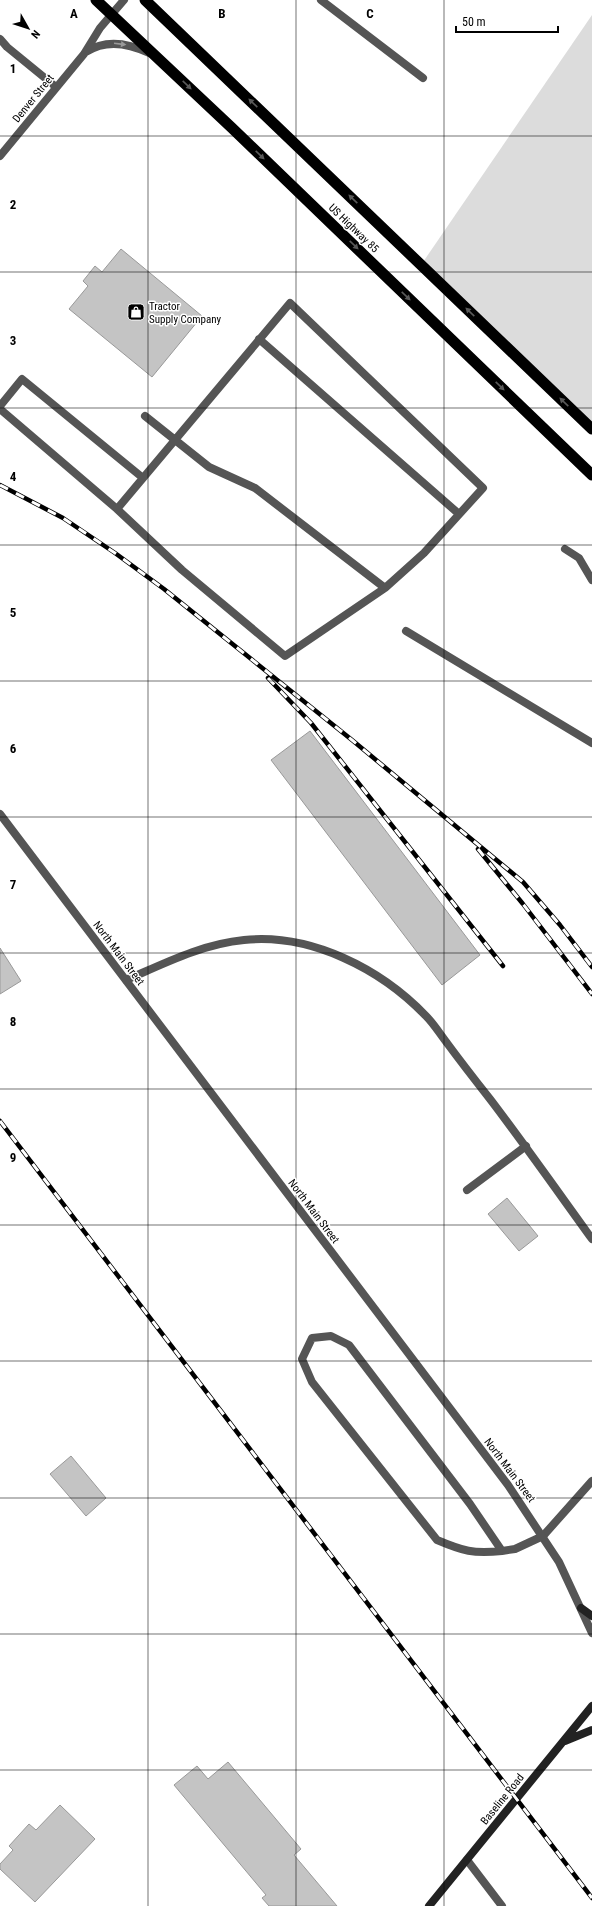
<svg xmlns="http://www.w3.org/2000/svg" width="592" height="1906" font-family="'Roboto Condensed',sans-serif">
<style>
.green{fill:#dcdcdc}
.building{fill:#c4c4c4;stroke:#999}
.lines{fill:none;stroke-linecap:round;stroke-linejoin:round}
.service{stroke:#555;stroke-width:8}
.minor{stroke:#555;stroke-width:8}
.tertiary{stroke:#555;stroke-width:8}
.secondary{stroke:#222;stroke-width:8}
.trunk{stroke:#000;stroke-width:11}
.rail-casing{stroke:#000;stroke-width:4.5}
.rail{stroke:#fff;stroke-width:3;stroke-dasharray:9;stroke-linecap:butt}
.oneway{fill:#999}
.oneway2{fill:#595959}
.grid{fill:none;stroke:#000;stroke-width:1;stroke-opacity:0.55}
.labels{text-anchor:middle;stroke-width:3;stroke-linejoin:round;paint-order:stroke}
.street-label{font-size:11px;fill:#000;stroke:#fff}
.poi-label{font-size:11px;fill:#000;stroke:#fff;text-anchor:start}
.grid-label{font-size:13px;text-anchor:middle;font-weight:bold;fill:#000;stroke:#fff;stroke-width:3;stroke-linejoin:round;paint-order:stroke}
</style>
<rect width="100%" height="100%" fill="#fff"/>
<path class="green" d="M592,15v414l-171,-164z"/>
<path class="building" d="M121,249l81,67 -50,61 -83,-68 19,-23 -5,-5 12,-15 7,6z
M310,731l170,224 -38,30 -171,-225z
M0,948l21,33 -21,13z
M507,1198l31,38 -19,15 -31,-37z
M71,1456l35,42 -20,18 -36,-42z
M228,1762l73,87 -7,6 43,51h-68l-7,-8 4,-3 -92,-110 23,-19 11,13z
M60,1805l35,34 -60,63 -35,-33v-5l13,-14 -4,-4 20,-22 7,6z"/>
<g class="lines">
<path class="service" d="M321,0l102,78
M259,339l200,175
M0,406l22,-27 121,99
M0,409l117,100
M145,416l64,51 46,21 130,100 39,-35 59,-65 -193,-185 -173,206 65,61 103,86 100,-68
M565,549l14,9 13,22
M406,631l186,112
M467,1190l59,-44
M502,1551c-29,3 -39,0 -65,-11l-125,-158 -10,-23 10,-21 19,-2 18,9 121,159 32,47 13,-2 28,-13
M467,1860l35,46"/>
<path class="minor" d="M126,980c37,-16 76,-36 118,-40 67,-7 137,29 182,76 8,8 14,18 21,27 14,19 28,37 43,56 35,46 68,93 102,140
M543,1536l49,-55"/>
<path class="tertiary" d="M0,39l7,8 49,40
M86,52c20,-13 42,-9 63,1
M0,156l84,-102 16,-26 24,-28
M0,814l508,671 51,77 33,71"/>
<path class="secondary" d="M581,1608l11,8
M565,1741l27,-11
M429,1906l163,-200"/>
<path class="trunk" d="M96,0l136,128 360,347
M145,0l447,429"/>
<g class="rail-casing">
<path id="rail" d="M0,485l63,33 52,35 49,36 188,151 171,142 37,43 32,42
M268,678l43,45 192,243
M478,849l45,55 69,90
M0,1121l592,777"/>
</g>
<use href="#rail" class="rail"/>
</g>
<defs><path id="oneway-solid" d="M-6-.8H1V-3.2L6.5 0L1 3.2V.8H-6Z"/></defs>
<use class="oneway" href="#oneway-solid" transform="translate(120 44) rotate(7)"/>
<g class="oneway2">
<use href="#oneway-solid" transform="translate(187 85) rotate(44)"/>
<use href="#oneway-solid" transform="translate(253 103) rotate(-136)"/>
<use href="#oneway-solid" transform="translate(260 155) rotate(44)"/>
<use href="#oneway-solid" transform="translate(353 199) rotate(-136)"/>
<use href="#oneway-solid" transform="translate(354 245) rotate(44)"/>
<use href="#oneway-solid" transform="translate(406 296) rotate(44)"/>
<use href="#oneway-solid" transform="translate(470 312) rotate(-136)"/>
<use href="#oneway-solid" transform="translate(500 386) rotate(44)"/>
<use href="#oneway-solid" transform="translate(564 402) rotate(-136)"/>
</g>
<path class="grid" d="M148,0v1906M296,0v1906M444,0v1906M0,136h592M0,272h592M0,408h592M0,545h592M0,681h592M0,817h592M0,953h592M0,1089h592M0,1225h592M0,1361h592M0,1498h592M0,1634h592M0,1770h592"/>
<defs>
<g id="shop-square" transform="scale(0.9)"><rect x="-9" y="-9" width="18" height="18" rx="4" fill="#000" stroke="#fff"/><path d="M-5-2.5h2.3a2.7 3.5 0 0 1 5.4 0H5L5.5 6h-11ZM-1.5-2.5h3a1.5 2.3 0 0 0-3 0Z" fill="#fff"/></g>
</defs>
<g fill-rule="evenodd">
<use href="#shop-square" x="136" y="312"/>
</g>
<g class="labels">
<g class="street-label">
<text transform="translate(33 98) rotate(-51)" y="4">Denver Street</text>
<text transform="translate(354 228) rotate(44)" y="4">US Highway 85</text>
<text transform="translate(119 953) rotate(53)" y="4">North Main Street</text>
<text transform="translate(314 1211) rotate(53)" y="4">North Main Street</text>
<text transform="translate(510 1470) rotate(53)" y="4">North Main Street</text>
<text transform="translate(502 1799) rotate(-51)" y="4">Baseline Road</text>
</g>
<g class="poi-label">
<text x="149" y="310">Tractor<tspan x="149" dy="13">Supply Company</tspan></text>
</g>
</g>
<g class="grid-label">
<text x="74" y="18">A</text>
<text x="222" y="18">B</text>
<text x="370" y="18">C</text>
<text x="13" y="73">1</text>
<text x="13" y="209">2</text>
<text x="13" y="345">3</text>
<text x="13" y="481">4</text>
<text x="13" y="617">5</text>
<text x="13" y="753">6</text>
<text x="13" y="889">7</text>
<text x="13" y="1026">8</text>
<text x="13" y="1162">9</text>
</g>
<g transform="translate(28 28) rotate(129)" stroke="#ffffff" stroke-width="3" paint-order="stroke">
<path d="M0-3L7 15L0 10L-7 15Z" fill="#000000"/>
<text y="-6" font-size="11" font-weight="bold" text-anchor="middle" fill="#000000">N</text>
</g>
<path d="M456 26v6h102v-6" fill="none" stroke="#000000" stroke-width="2"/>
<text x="462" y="26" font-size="12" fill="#000000" stroke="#ffffff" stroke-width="3" paint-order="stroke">50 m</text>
</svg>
